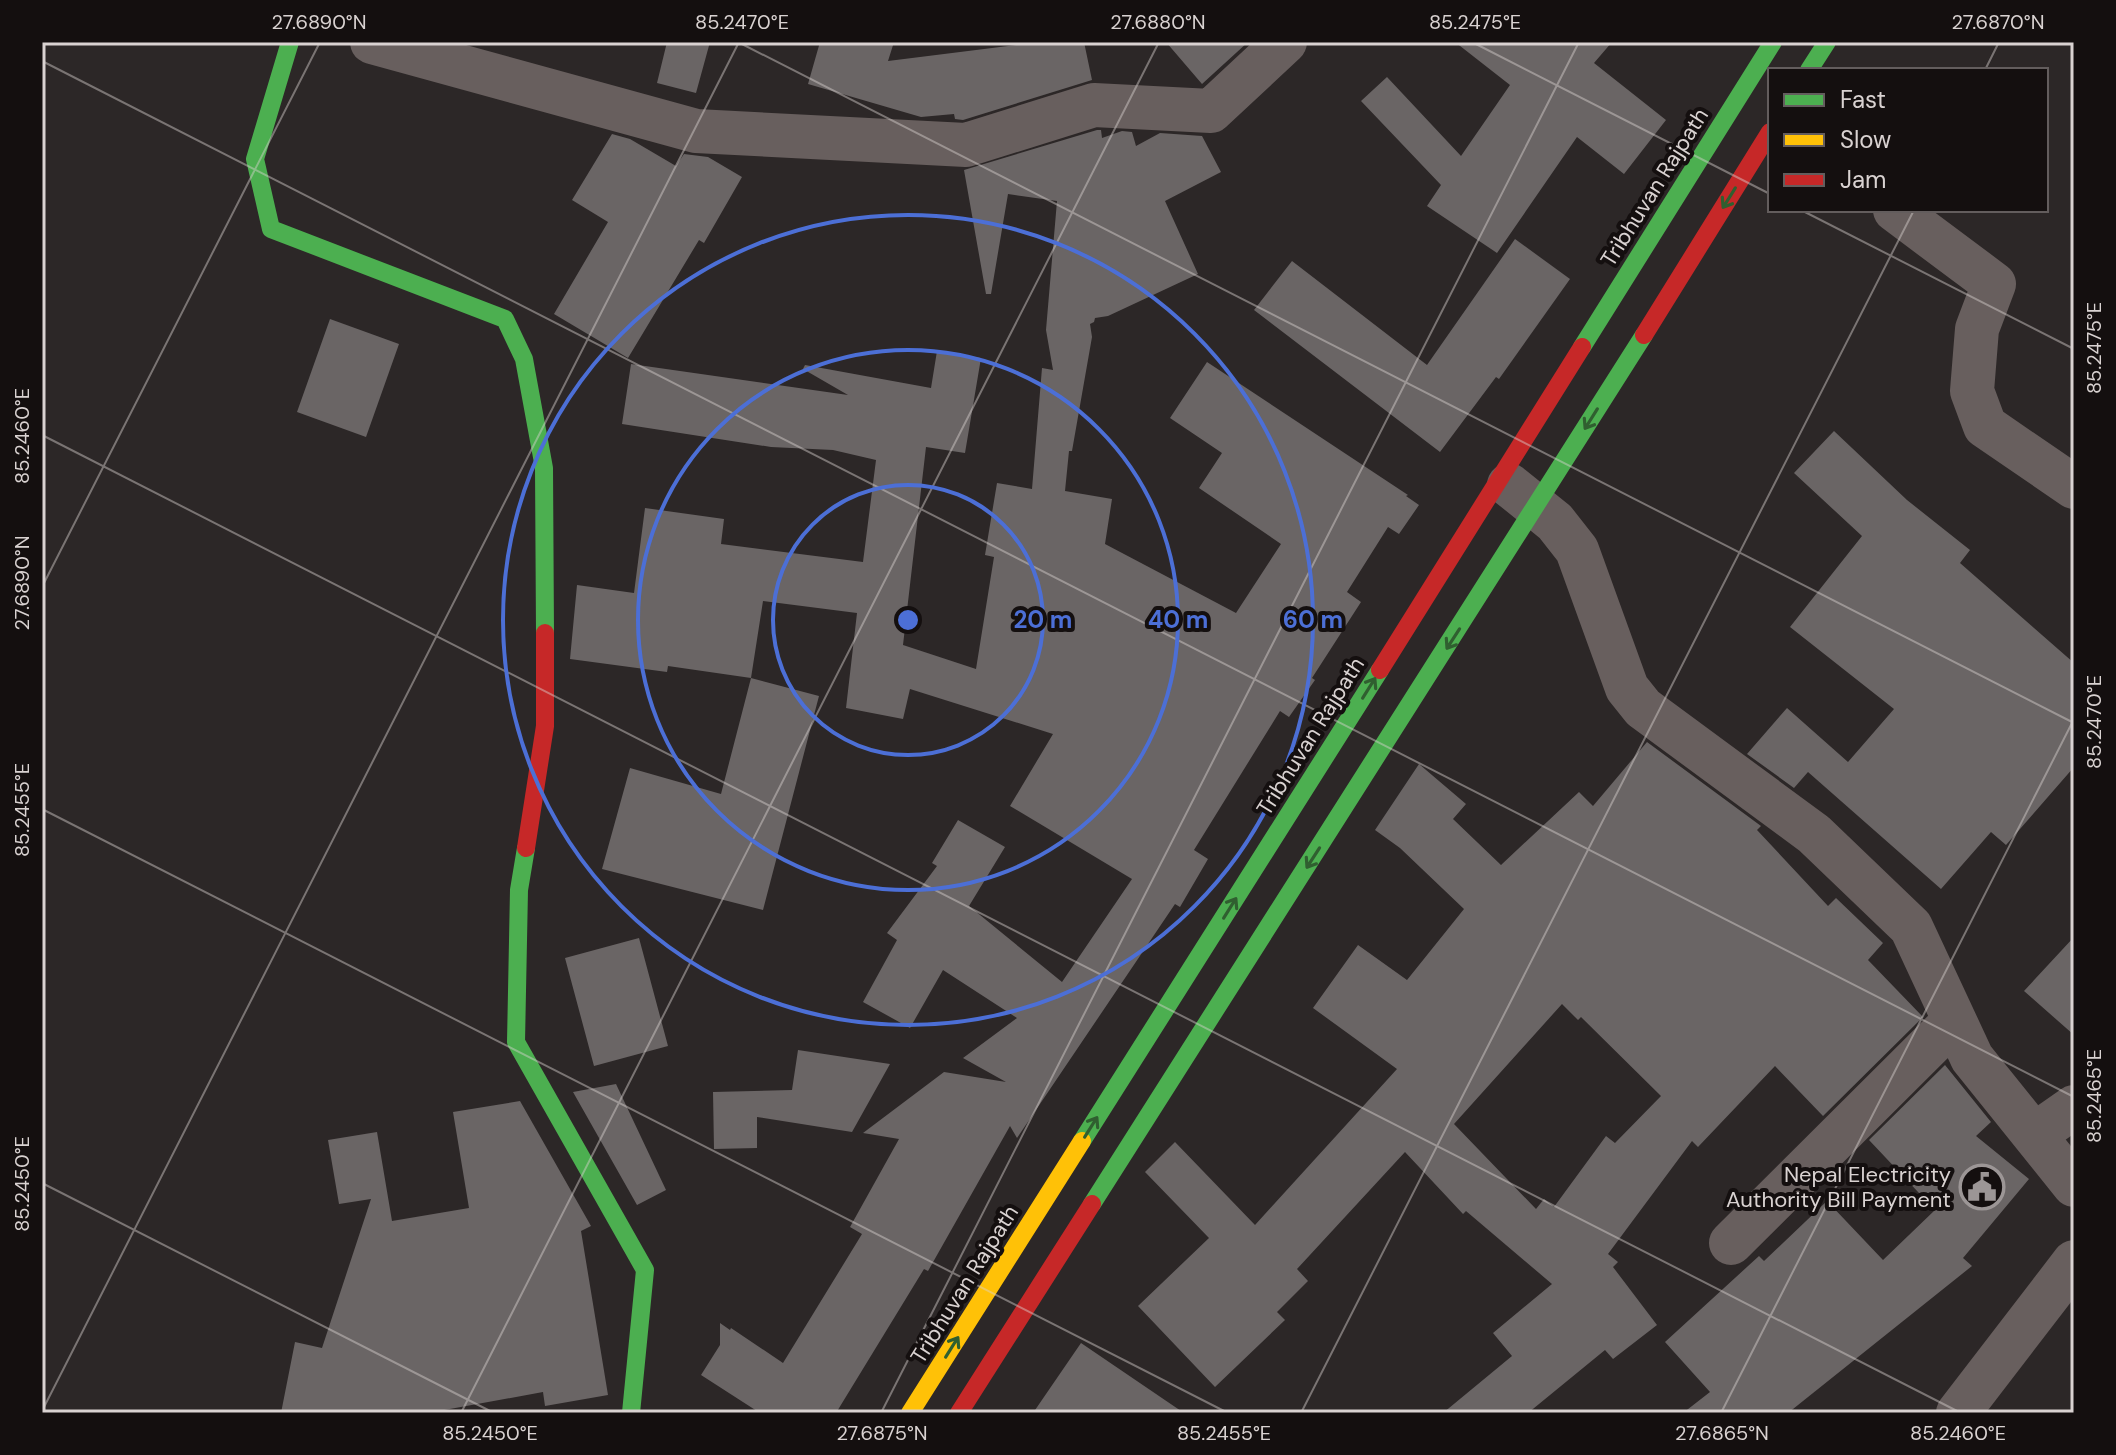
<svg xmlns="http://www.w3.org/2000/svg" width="2116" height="1455" font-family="'DM Sans',sans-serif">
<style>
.building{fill:#6a6565;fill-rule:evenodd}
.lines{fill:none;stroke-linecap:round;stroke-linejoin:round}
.street{stroke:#685f5e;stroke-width:44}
.fast{stroke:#4caf50;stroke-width:18}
.slow{stroke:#ffc107;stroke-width:18}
.jam{stroke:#c62828;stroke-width:18}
.oneway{stroke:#305f30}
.ticks{fill:none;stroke:#d9d2d1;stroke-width:2;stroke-opacity:0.45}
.ring{fill:none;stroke:#4c6fd6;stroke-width:4}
.labels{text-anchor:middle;stroke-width:8;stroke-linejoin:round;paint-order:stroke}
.street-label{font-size:22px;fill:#d9d2d1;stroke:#140f0f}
.poi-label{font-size:22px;fill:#d9d2d1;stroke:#140f0f;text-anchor:end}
.centre{fill:#4c6fd6;stroke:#140f0f;stroke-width:4}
.ring-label{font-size:24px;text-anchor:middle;font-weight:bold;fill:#4c6fd6;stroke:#140f0f;stroke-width:8;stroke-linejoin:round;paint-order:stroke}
.neatline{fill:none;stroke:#d9d2d1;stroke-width:3}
.ticks-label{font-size:20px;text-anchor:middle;fill:#d9d2d1}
</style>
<rect width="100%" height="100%" fill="#2c2727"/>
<path class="building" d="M667,42h43l-14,51 -39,-10z
M820,42h74l-6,19 153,-19h43l8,38 -129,40 -8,-1 -1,-5 -33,3 -113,-33z
M1166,42h82l-46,42z
M1455,42h157l-18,21 72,57 -42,54 -47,-37 -80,116 -70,-47 14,-21 -80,-84 26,-24 74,79 49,-71z
M1097,130h4l1,8 20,-7 10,1 4,14 24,-13 42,3 19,36 -56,29 33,73 -90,42 -13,2 -1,4 -4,2 2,13 -20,114h-3l-4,40 47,8 -7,45 131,69 45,-69 -82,-56 23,-35 -52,-35 37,-56 201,133 -2,1 13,9 -20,29 -11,-7 -41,65 14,10 -49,76 3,2 -26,37 -9,-6 -86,139 14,9 -28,48 -5,-3 -158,234 -7,-12 -82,145 -4,-2 -88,144h-76l-59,-38 19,-30v-22l10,7 1,-2 52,35 79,-129 -12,-7 49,-88 -36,-6 81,-61 62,10 -43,-24 54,-40 -74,-48 -33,58 -47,-26 34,-62 -10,-7 50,-67 -5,-3 26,-43 47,27 -36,59 93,76 70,-103 -122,-73 43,-72 -143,-45 -7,30 -57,-11 11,-95 -94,-12 -12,77 -83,-12 -1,6 -97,-13 7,-74 57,8 11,-85 79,11 -3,25 142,18 13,-102 -43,-10 -62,-3 -149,-23 9,-60 217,31 -45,-26 2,-4 126,23 6,-37 44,7 -16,95 -39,-6 -23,198 73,24 18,-112 -9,-2 12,-72 35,6 10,-121 11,2 -7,-40 11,-129 -49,-7 -17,100h-5l-22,-124z
M612,134l18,5 46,27 8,-12 24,3 34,20 -38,66 -5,-3 -71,118 -74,-44 54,-92 -36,-22z
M1515,239l55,40 -71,100 -3,-2 -56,75 -186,-142 38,-49 135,104z
M330,319l69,25 -33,93 -69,-25z
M1834,431l73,69 63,50 -10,13 114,100v104l-68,78 -15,-13 -50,57 -133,-117 -14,16 -47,-34 40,-46 61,54 46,-53 -104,-82 72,-91 -68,-63z
M751,678l68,18 -56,214 -161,-41 28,-101 91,26z
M1647,742l114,84 -4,4 71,76 8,-8 47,45 -15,17 55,57 -100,99 -48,-50 -77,81 -6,-6 -84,113 10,8 -5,5 44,58 -44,34 -8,-9 -77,63h-85l69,-57 -19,-23 59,-49 -86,-73 -3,3 -58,-62 -108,117 11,12 -31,31 8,8 -70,67 -77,-81 71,-68 -64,-66 30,-30 80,83 142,-156 -84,-61 45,-63 49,35 57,-71 -64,-61 -25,-18 44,-66 47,40 -13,15 48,46 78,-73 14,14zM1562,1004l16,16 3,-3 80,79 -46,47 -9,-7 -52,71 -10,-8 -8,10 -82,-85z
M2074,937v98l-50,-44z
M639,938l29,108 -74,20 -29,-108z
M798,1050l92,14 -38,68 -95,-15v31l-43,1 -1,-57 79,-2z
M1945,1065l46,57 -15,14 53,43 -66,79 9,8 -184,147h-105l27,-21 -45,-50 94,-86 5,5 63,-60 56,59 52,-50 -66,-70z
M616,1084l50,106 -29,15 -64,-113z
M520,1101l71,125 -10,5 27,164 -63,11 -2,-14 -115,21h-147l14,-71 27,6 49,-149 -32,5 -11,-64 49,-8 15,89 77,-13 -16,-96z
M1081,1343l103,70h-151z"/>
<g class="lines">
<path class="street" d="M372,42l324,89 270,14 128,-40 117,6 74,-69
M1895,210l99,74 -17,45 -5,62 13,35 89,61
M1509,485l46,37 22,28 50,138 16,20 171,126 97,93 61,131 102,127
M2034,1135l40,-28
M1731,1243l223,-222
M1958,1413l116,-151"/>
<path class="fast" d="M290,42l-35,117 16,70 234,90 19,40 20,109 1,165
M1809,70l18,-28
M1582,347l191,-305
M526,848l-7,42 -3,152 129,228 -14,143
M1082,1141l298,-471
M1092,1204l552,-869"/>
<path class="slow" d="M910,1413l172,-272"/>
<path class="jam" d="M1644,335l126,-203
M1380,670l202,-323
M526,848l19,-122v-93
M959,1413l133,-209"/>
</g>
<defs><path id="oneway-shaft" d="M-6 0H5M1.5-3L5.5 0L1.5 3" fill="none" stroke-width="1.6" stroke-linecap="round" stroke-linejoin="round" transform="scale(2)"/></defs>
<g class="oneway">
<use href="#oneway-shaft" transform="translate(1729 198) rotate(122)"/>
<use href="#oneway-shaft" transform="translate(1591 419) rotate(122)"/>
<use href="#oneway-shaft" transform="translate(1453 639) rotate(123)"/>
<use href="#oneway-shaft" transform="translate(1369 688) rotate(-58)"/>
<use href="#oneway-shaft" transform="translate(1313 858) rotate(123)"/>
<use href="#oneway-shaft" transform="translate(1230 908) rotate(-58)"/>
<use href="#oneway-shaft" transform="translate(1091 1127) rotate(-58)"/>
<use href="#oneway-shaft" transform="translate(952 1347) rotate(-58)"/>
</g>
<path class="ticks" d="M738,42l1336,681M1472,42l298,152M42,61l2032,1036M1985,70l14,-28M1801,210l273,139M42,435l1919,978M42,587l278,-545M42,809l1186,604M42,1183l452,230M42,1411l697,-1369M461,1413l698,-1371M881,1413l698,-1371M1301,1413l613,-1203M1721,1413l353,-694"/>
<g class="ring">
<circle cx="908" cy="620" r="135"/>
<circle cx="908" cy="620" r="270"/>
<circle cx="908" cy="620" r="405"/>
</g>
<defs>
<g id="civic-ring" transform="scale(2.3)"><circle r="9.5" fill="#140f0f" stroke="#9c9696" stroke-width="1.5"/><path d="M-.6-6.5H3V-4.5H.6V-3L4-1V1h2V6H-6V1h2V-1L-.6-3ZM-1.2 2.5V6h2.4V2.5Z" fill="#9c9696"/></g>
</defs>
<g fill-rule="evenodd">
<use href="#civic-ring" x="1982" y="1187"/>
</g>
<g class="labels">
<g class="street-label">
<text transform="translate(1654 187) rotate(-58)" y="8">Tribhuvan Rajpath</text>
<text transform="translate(1310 736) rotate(-58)" y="8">Tribhuvan Rajpath</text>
<text transform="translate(964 1284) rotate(-58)" y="8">Tribhuvan Rajpath</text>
</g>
<g class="poi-label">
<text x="1951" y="1182">Nepal Electricity<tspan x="1951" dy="25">Authority Bill Payment</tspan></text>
</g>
</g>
<circle cx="908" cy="620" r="12" class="centre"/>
<g class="ring-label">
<text x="1043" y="628">20 m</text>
<text x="1178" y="628">40 m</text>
<text x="1313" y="628">60 m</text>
</g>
<rect width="2116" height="1455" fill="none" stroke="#140f0f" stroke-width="88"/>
<rect x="1768" y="68" width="280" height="144" fill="#140f0f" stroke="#635d5d" stroke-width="2"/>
<rect x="1784" y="94" width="40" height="12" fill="#4caf50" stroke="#635d5d" stroke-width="2"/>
<text x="1840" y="108" font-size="24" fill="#d9d2d1">Fast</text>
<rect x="1784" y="134" width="40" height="12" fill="#ffc107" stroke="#635d5d" stroke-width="2"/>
<text x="1840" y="148" font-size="24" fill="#d9d2d1">Slow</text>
<rect x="1784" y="174" width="40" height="12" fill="#c62828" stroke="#635d5d" stroke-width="2"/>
<text x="1840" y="188" font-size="24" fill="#d9d2d1">Jam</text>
<rect x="44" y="44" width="2028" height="1367" class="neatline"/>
<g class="ticks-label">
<text x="319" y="29">27.6890°N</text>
<text x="742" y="29">85.2470°E</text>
<text x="1158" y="29">27.6880°N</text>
<text x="1475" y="29">85.2475°E</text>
<text x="1998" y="29">27.6870°N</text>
<text transform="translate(2094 348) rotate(-90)" y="7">85.2475°E</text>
<text transform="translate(22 436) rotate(-90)" y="7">85.2460°E</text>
<text transform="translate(22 583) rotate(-90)" y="7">27.6890°N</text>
<text transform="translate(2094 722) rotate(-90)" y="7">85.2470°E</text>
<text transform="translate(22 810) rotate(-90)" y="7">85.2455°E</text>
<text transform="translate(2094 1096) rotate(-90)" y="7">85.2465°E</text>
<text transform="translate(22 1184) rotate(-90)" y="7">85.2450°E</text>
<text x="490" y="1440">85.2450°E</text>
<text x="882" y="1440">27.6875°N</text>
<text x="1224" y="1440">85.2455°E</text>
<text x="1722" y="1440">27.6865°N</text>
<text x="1958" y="1440">85.2460°E</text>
</g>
</svg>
